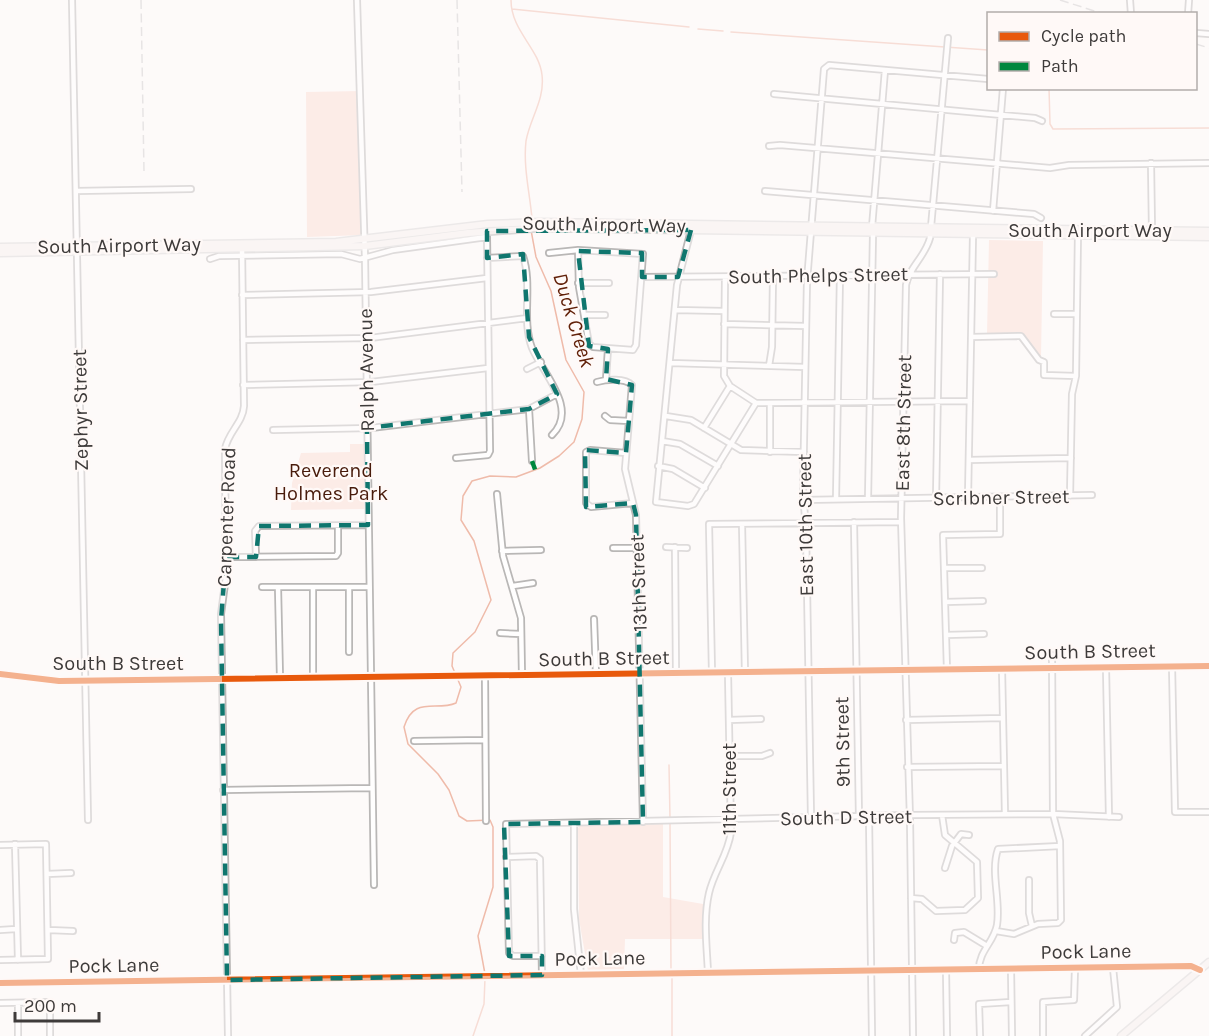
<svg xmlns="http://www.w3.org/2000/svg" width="1209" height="1036" font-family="Karla,sans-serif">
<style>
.green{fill:#fbdbd1}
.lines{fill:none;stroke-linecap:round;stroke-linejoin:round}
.stream{stroke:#efbbaa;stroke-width:1.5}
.minor-casing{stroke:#b9b7b6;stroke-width:8}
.major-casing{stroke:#d8d6d5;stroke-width:9}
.minor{stroke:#fffefe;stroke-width:4.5}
.major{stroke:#f6f0ee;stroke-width:6}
.rail{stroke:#cccbcb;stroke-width:1.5;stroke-dasharray:9 4.5;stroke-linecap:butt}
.quiet{stroke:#00873e;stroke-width:4.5;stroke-dasharray:9 4.5;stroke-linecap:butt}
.cycleway-casing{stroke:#fff9f7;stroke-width:10}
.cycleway{stroke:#e8590c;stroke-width:6}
.marked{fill:none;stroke:#0f766e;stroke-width:4.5;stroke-dasharray:12 8;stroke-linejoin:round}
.labels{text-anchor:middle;stroke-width:4.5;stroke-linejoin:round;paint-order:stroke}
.street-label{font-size:20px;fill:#3e3b3a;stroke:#fff9f7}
.park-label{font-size:20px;fill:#481b0b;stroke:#fff9f7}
.water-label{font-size:21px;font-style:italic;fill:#612109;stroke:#fff9f7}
</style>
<rect width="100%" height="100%" fill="#fdfaf9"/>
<path class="green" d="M361,91l3,144 -57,2 -1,-145z
M989,240l54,1 -2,117 -20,-25 -34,1z
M350,444h15l-1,65 -73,1 1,-27 9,-30 49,-1z
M663,824v73l40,7 1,35h-79l-1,30 -36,2 -9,-52 -1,-91 2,-2z"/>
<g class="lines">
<path class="stream" d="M511,0c0,31 28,48 31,75 3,25 -12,43 -16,66 -3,26 4,53 6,78
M512,9l177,18
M698,29l25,2
M731,32l257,18
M1049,88l1,36 3,5 156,-1
M669,765l1,54
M670,823l1,147
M485,974l-7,-38 15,-49v-60l-3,-7 -23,1 -8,-5 -10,-26 -11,-16 -30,-30 -4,-17c10,-32 32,-15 52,-24l5,-16 -9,-21 1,-13 22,-21 16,-32 -17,-59 -13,-21 2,-24 9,-15 18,-5 26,1 24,-9 19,-12 15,-14 8,-23 2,-27 -18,-32 -15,-69 -15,-34 -5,-27
M672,976v60
M473,1036l11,-32 1,-26"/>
<g class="minor-casing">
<path id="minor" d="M72,0l16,820
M357,0l8,258 9,627
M1130,0l1,14
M1188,14l1,-14
M1196,33l13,1
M774,94l261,24 7,3
M769,146l11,-1 270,23 19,-3 140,-2
M1151,163l1,68
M76,191l115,-2
M765,191l269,23 7,4
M993,211l10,-123
M872,227l13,-157
M691,230l-14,55 -21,217 32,4 6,-2 62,-101
M549,253l29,-3 65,4 -7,91 -3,5 -40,-3 -4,-3 -10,-57 -1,-37
M487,258l36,-2c10,30 -2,63 9,92 11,26 47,61 20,87
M210,259l9,-3 122,-2 19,5 33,-9 94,-13
M642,277l352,-3
M725,277l-1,99 6,10 26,17
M578,283h31
M242,295l129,-3 116,-14
M675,310l49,1
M1054,314h22
M584,315h21
M724,324l82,2
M971,337l50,-1 18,24 5,2v13l32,1
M243,340l127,-2 157,-20
M670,363l135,4
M769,366l3,-19 1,-71
M527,369l14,-7
M606,379l2,-30
M597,382c10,-3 28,-4 35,3l-7,84 11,46 7,307
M243,385l128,-3 117,-14
M756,403l214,-2
M529,409l3,52
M605,416l5,4 19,1
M666,416l25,4 50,30 63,2
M704,428l26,-42
M273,430l98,-2 158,-19 28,-15
M662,441l18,3 38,22
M770,452v-49
M626,453l-36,-3 -4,2v51l5,4 42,-4
M456,458l32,-3 2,-4 -3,-214
M969,460l102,-2
M658,466l15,3 32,19
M497,494l6,62 18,62 1,58
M1070,496l2,-102 4,-18 2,-143
M968,497l5,-262
M936,498l4,-224
M836,499l4,-224
M868,499l5,-265
M803,500l289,-5
M854,522l5,295
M742,524l3,149
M666,547l21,1
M675,547l1,127
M613,548h24
M502,551l39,-1
M226,557l110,-1 2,-3v-27
M256,557l-1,-26 4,-5 109,-1
M944,568h38
M513,586l20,-3
M262,587h107
M278,587l2,91
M313,587v91
M349,587v65
M945,602l38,-1
M594,619l2,56
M500,633l21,1
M946,635l38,-1
M1172,666l3,146h34
M1106,668l3,149
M1002,669l3,145
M947,670l-4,-135 57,-1v-37
M712,673l-3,-149 192,-2
M0,674l59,7 1150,-15
M485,677l1,144
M729,720l32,-1
M906,720l97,-2
M414,741l71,-1
M730,756h32l8,-3
M907,767l97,-1
M223,790l148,-2
M811,817l-5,-288 -3,-36 4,-212 17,-212 5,-4 159,14
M869,817l3,219
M574,823v86l7,66
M15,844l3,116
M0,845l46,-1 2,115 -48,1
M506,857l30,-1 4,3 2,116
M945,868l7,-22 9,-12 8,1
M47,874l24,-1
M1029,880v33l3,13
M911,898l11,1 14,12 29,-1 13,-12 -1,-36 -32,-27 -3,-20
M0,930l16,-1
M49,930l24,1
M996,931l18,3 24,-10 20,-1 3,-3 -1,-79 -7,-27 -1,-159
M954,940l1,-7 9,-1 23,14
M542,956h-29l-4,-3 -3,-129 403,-9 144,-1 66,3
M979,969c0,-18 15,-27 18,-44 4,-24 -7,-53 1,-76l62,-3
M1011,969l1,67
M946,970l1,66
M708,973c-1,-25 -5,-54 1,-80 5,-22 19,-38 22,-61l-3,-159
M0,983l1191,-17 9,4
M0,1003l50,-1v34
M18,1003v33
M228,1036l-7,-422 5,-38 -1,-127c3,-17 18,-26 19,-43l-2,-157
M913,1036l-3,-217 -9,-301 5,-233c3,-18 19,-28 24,-47l18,-200
M980,1036l-1,-32 32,-2
M1043,1036v-34l31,-2 1,-31
M1085,1036l32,-29 -4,-39"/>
</g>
<g class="major-casing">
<path id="major" d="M0,247l336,-5 152,-18 51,-2 670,9
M0,253l365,-7 103,-13 71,-5 670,9
M1121,1036l88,-74"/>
</g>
<use href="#minor" class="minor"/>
<use href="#major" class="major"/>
<path class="rail" d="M141,0l3,172
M457,0l5,192
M1060,0l44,14
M1196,44l13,4"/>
<path class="quiet" d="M532,461l4,11"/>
<g class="cycleway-casing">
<path id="cycleway" d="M0,674l59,7 1150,-15
M0,983l1191,-17 9,4"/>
</g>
<use href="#cycleway" class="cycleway"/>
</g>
<path d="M0 0H1209V1036H0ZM691,230l-13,47h-36v-24l-64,-2 11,95 19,3 -2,30 26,6 -6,68 -41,-3 1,57 47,-4 3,12 7,307 -139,2 5,132h33v19l-315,5 -6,-360 5,-63h30l3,-31 109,-1 -1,-97 162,-19 28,-15 -28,-57 -6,-83 -36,4v-27z" fill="#fdfaf9" fill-opacity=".55" fill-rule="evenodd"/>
<path class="marked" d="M691,230l-13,47h-36v-24l-64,-2 11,95 19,3 -2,30 26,6 -6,68 -41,-3 1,57 47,-4 3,12 7,307 -139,2 5,132h33v19l-315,5 -6,-360 5,-63h30l3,-31 109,-1 -1,-97 162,-19 28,-15 -28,-57 -6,-83 -36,4v-27z"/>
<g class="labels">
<g class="street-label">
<text transform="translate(604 224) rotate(1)" y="7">South Airport Way</text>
<text x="1090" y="237">South Airport Way</text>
<text transform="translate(119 245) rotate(-1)" y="7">South Airport Way</text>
<text transform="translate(818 275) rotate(-1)" y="7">South Phelps Street</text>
<text transform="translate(366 370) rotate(-91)" y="7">Ralph Avenue</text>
<text transform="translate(80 410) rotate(-91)" y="7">Zephyr Street</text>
<text transform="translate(903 423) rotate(-89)" y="7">East 8th Street</text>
<text transform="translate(1001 497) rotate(-1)" y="7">Scribner Street</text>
<text transform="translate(226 517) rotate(-88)" y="7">Carpenter Road</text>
<text transform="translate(805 525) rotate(-91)" y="7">East 10th Street</text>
<text transform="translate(638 583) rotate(-92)" y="7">13th Street</text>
<text transform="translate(1090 651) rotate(-1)" y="7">South B Street</text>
<text transform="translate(604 658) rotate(-1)" y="7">South B Street</text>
<text x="118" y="670">South B Street</text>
<text transform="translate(842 742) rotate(-91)" y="7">9th Street</text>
<text transform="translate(729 789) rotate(-90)" y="7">11th Street</text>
<text transform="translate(846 817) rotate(-1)" y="7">South D Street</text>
<text transform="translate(1086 951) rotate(-1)" y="7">Pock Lane</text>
<text transform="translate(600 958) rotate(-1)" y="7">Pock Lane</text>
<text transform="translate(114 965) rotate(-1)" y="7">Pock Lane</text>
</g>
<g class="park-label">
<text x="331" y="477">Reverend<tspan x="331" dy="23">Holmes Park</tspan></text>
</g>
<g class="water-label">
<text transform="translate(574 320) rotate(73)" y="7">Duck Creek</text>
</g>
</g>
<rect x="987" y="12" width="210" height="78" fill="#fff9f7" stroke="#b2adab" stroke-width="1.5"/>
<rect x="999" y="32" width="30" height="9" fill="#e8590c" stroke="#b2adab" stroke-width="1.5"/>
<text x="1041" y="42" font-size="18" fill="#3e3b3a">Cycle path</text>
<rect x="999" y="62" width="30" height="9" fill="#00873e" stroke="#b2adab" stroke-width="1.5"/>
<text x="1041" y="72" font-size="18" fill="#3e3b3a">Path</text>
<path d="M15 1012v9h84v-9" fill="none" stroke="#3e3b3a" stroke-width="3"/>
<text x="24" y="1012" font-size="18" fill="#3e3b3a" stroke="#fff9f7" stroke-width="4.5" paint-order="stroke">200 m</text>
</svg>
